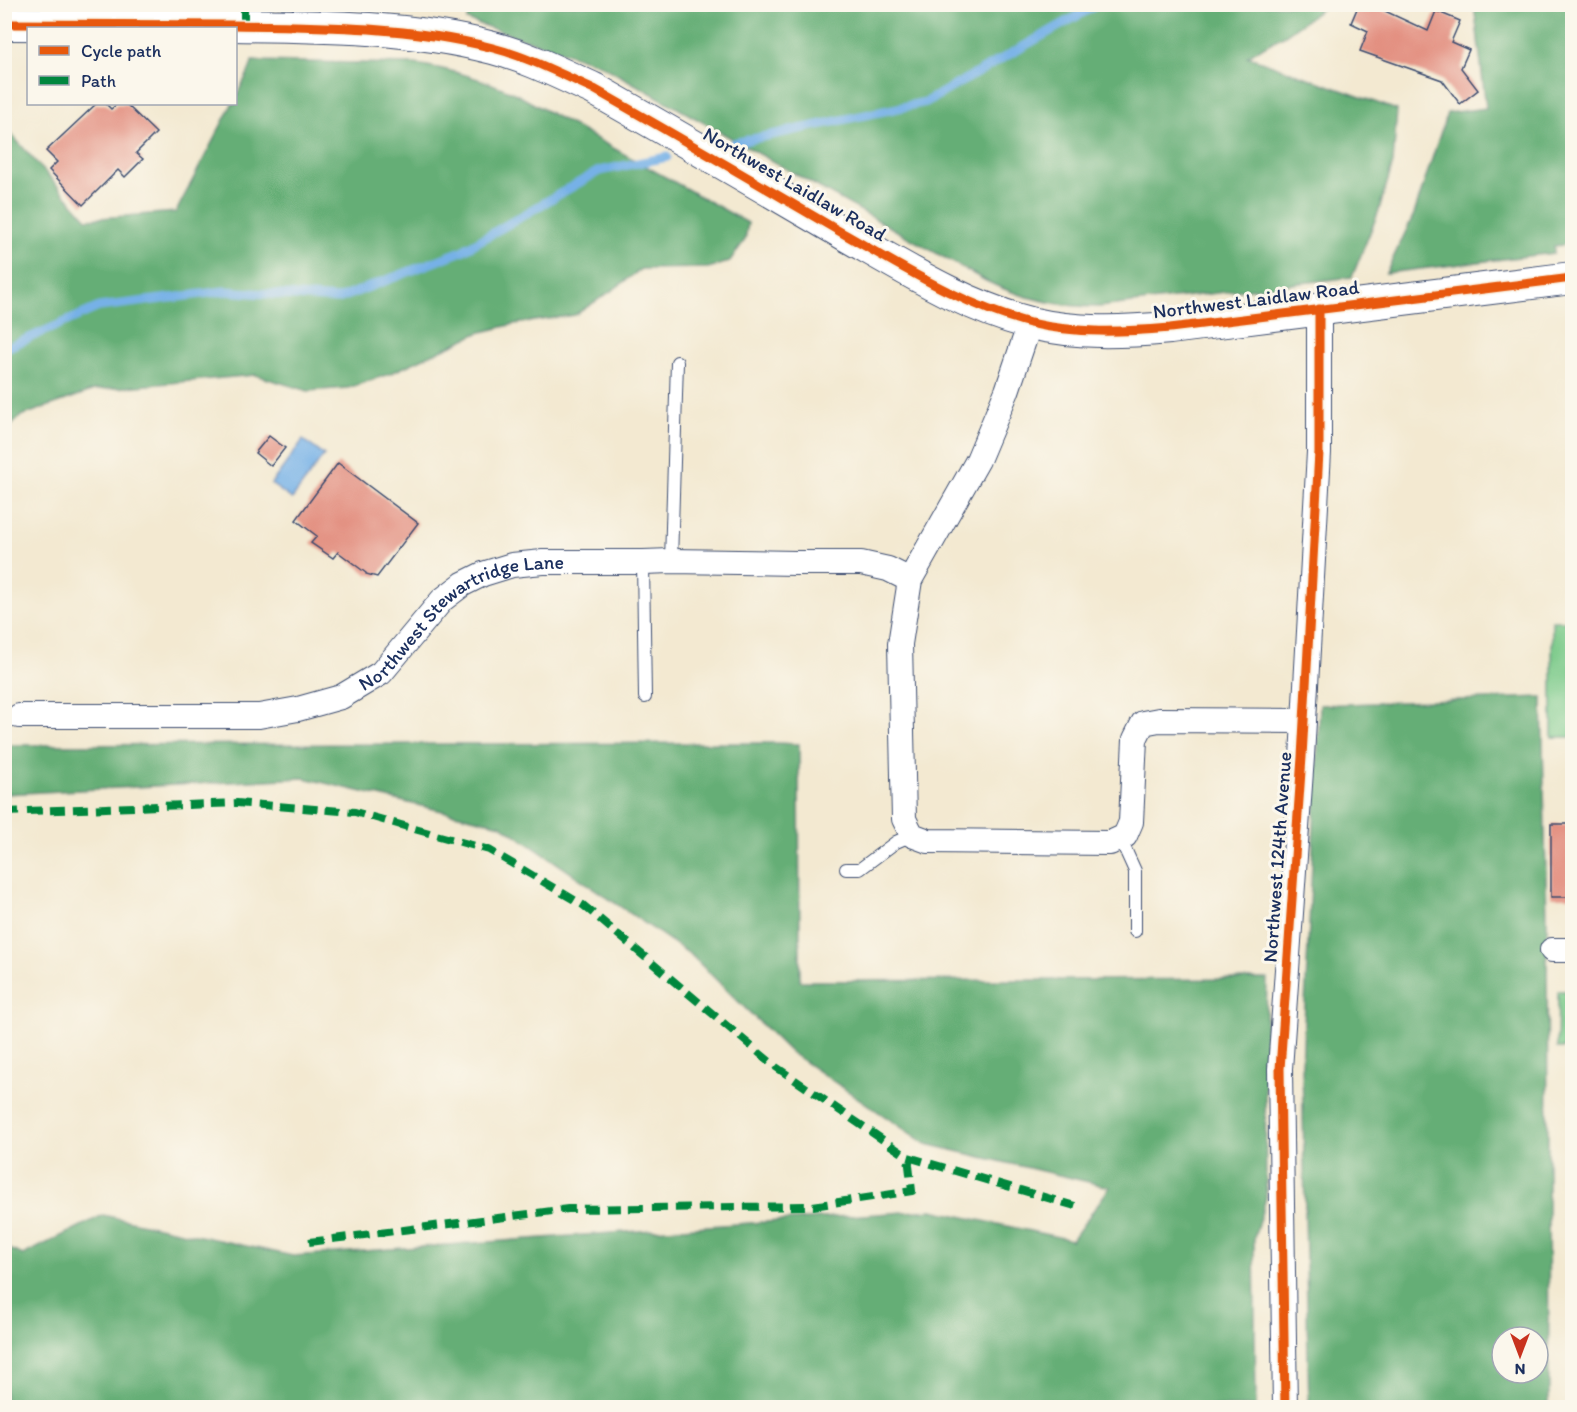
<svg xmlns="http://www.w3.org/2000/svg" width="1577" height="1412" font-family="Itim,sans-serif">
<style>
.green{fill:#7cca8a;stroke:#4c7c74;stroke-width:1.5}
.forest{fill:#65ae76;stroke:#406e6a;stroke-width:1.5;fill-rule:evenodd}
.water{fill:#76b1e7;stroke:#4870a2;stroke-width:1.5}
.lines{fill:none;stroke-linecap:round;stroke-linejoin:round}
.stream{stroke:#76b1e7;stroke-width:9}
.building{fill:#e39081}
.service-casing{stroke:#3b4b6f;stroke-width:14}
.minor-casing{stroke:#3b4b6f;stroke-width:26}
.tertiary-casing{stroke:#3b4b6f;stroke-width:34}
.service{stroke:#fff;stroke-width:12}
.minor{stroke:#fff;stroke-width:24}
.tertiary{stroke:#fff;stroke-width:32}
.quiet{stroke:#00873e;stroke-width:8;stroke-dasharray:15 8;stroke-linecap:butt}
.cycleway-casing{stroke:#fbf7ec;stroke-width:13}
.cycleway{stroke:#e8590c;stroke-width:9}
.labels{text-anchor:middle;stroke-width:6;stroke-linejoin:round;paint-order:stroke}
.street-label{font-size:20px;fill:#1b2f5e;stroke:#fbf7ec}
</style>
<rect width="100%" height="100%" fill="#fbf7ec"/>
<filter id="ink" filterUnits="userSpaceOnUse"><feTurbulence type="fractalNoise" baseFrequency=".0167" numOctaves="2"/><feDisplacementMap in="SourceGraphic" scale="12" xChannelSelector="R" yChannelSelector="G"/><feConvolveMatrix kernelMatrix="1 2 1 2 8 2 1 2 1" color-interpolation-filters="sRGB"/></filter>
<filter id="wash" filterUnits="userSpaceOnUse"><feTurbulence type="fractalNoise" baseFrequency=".008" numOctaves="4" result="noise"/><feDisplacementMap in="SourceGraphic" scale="24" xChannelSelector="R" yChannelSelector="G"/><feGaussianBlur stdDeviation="1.35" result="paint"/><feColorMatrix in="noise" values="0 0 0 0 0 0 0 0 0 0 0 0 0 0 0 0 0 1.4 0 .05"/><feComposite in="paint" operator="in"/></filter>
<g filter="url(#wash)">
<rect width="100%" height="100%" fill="#f3e9d1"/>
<path class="green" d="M1552,621h20v116h-20z
M1558,991h14v57h-15z"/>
<path class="forest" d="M470,5h857l-42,30 -38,21 150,54 -4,53 -15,50 -26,64 -253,30c-40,0 -76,-8 -113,-26l-387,-217 -132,-44z
M1474,5h98v239l-18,2v7l-168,20 28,-59 33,-101 39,-5z
M252,61l163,3c36,5 68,15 101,30l232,129 -3,17 -16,22 -21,6 -67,1 -28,21 -38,25 -61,9 -36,9 -89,41 -41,14 -40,3 -53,-16 -161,15 -73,26 -16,16v-294l6,-4 76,85 89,-7 56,-108h4c0,-16 14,-28 16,-43z
M1542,697l5,225 2,485 -240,1 -7,-344 18,-359zM1502,1337h36v36h-36z
M777,743l22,1 1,237 467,-2 -2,87 1,132 -12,40 2,169h-1251v-160l18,8 80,-40 190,41 639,-46 140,30 38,-53 -184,-43 -136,-92 -99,-97 -190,-130 -197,-47 -299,16v-49z"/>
<path class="water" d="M303,440l21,15 -32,44 -21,-15z"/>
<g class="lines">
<path class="stream" d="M734,143l192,-41 172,-98
M4,349l95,-42 126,-16 113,8 124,-48 137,-80 68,-14"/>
</g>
<g id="blocks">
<path class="building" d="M1359,4h11l58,27 8,-20 24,10 -9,21 18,8 -8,18 17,22 -18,14 -18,-24 -82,-29 8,-20 -17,-8z
M96,104h10l5,5 6,-5h9l30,29 -20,20 7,6 -18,18 -7,-7 -35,35 -34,-35 8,-8 -11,-11z
M269,436l16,12 -14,18 -16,-13z
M338,463l80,60 -41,54 -11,-3v-1l-28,-21 -5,6 -22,-15 6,-7 -21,-16z
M1551,824h21v73h-21z"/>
</g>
</g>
<g filter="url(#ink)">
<use href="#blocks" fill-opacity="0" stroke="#3b4b6f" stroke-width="1.5"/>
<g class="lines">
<g class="service-casing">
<path id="service" d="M671,561l6,-199
M643,562l2,135
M1120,838l15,33v60
M846,869h14l36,-27 16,-7"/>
</g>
<g class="minor-casing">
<g id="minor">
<path d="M1030,323l-23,68 -29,69 -68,120 -10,64 4,175 8,16 16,6 182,2 15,-7 6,-14 4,-83 8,-16 16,-3 145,1"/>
<path id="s1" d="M19,716h240l39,-7 43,-12 40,-24 61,-73 21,-16 20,-10 29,-9 31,-3h100l28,-1 125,2h65l27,6 22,11"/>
<path d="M1552,950h20"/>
<path d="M1285,1408l-5,-339 22,-312 17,-305v-143"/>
</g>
</g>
<g class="tertiary-casing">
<path id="tertiary" d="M4,24c76,1 152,1 228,1 87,1 176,1 261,23 35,9 68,26 101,41 85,48 168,97 252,146 58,33 118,71 184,88 47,11 92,9 140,5l402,-50"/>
</g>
<use href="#service" class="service"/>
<use href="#minor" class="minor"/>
<use href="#tertiary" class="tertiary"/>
<path class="quiet" d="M244,4v21
M4,812l233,-9 118,9 134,38 94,55 193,162 132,90 167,49
M309,1242l259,-33 245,-3 99,-15 -4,-34"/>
<g class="cycleway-casing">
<path id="cycleway" d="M4,24c76,1 152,1 228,1 87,1 176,1 261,23 35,9 68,26 101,41 85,48 168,97 252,146 58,33 118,71 184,88 47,11 92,9 140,5l402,-50
M1285,1408l-5,-339 22,-312 17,-305v-143"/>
</g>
<use href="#cycleway" class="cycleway"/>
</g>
</g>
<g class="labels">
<g class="street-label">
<text transform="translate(795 184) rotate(30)" y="7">Northwest Laidlaw Road</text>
<text transform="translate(1256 299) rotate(-7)" y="7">Northwest Laidlaw Road</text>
<text dy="7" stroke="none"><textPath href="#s1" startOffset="472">Northwest Stewartridge Lane</textPath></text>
<text transform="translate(1277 857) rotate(-86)" y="7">Northwest 124th Avenue</text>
</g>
</g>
<rect width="1577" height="1412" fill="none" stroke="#fbf7ec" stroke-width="24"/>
<rect x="27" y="27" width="210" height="78" fill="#fbf7ec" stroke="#a1a7b3" stroke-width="1.5"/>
<rect x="39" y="46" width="30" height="9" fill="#e8590c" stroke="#a1a7b3" stroke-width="1.5"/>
<text x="81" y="57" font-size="18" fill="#1b2f5e">Cycle path</text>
<rect x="39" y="76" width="30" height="9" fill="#00873e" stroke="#a1a7b3" stroke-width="1.5"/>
<text x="81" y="87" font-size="18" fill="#1b2f5e">Path</text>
<g transform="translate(1520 1355) rotate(180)"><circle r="28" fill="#fbf7ec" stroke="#a1a7b3" stroke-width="1.5"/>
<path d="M0-4.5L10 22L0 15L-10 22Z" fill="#c8321e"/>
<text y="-9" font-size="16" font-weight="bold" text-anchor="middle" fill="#1b2f5e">N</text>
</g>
</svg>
